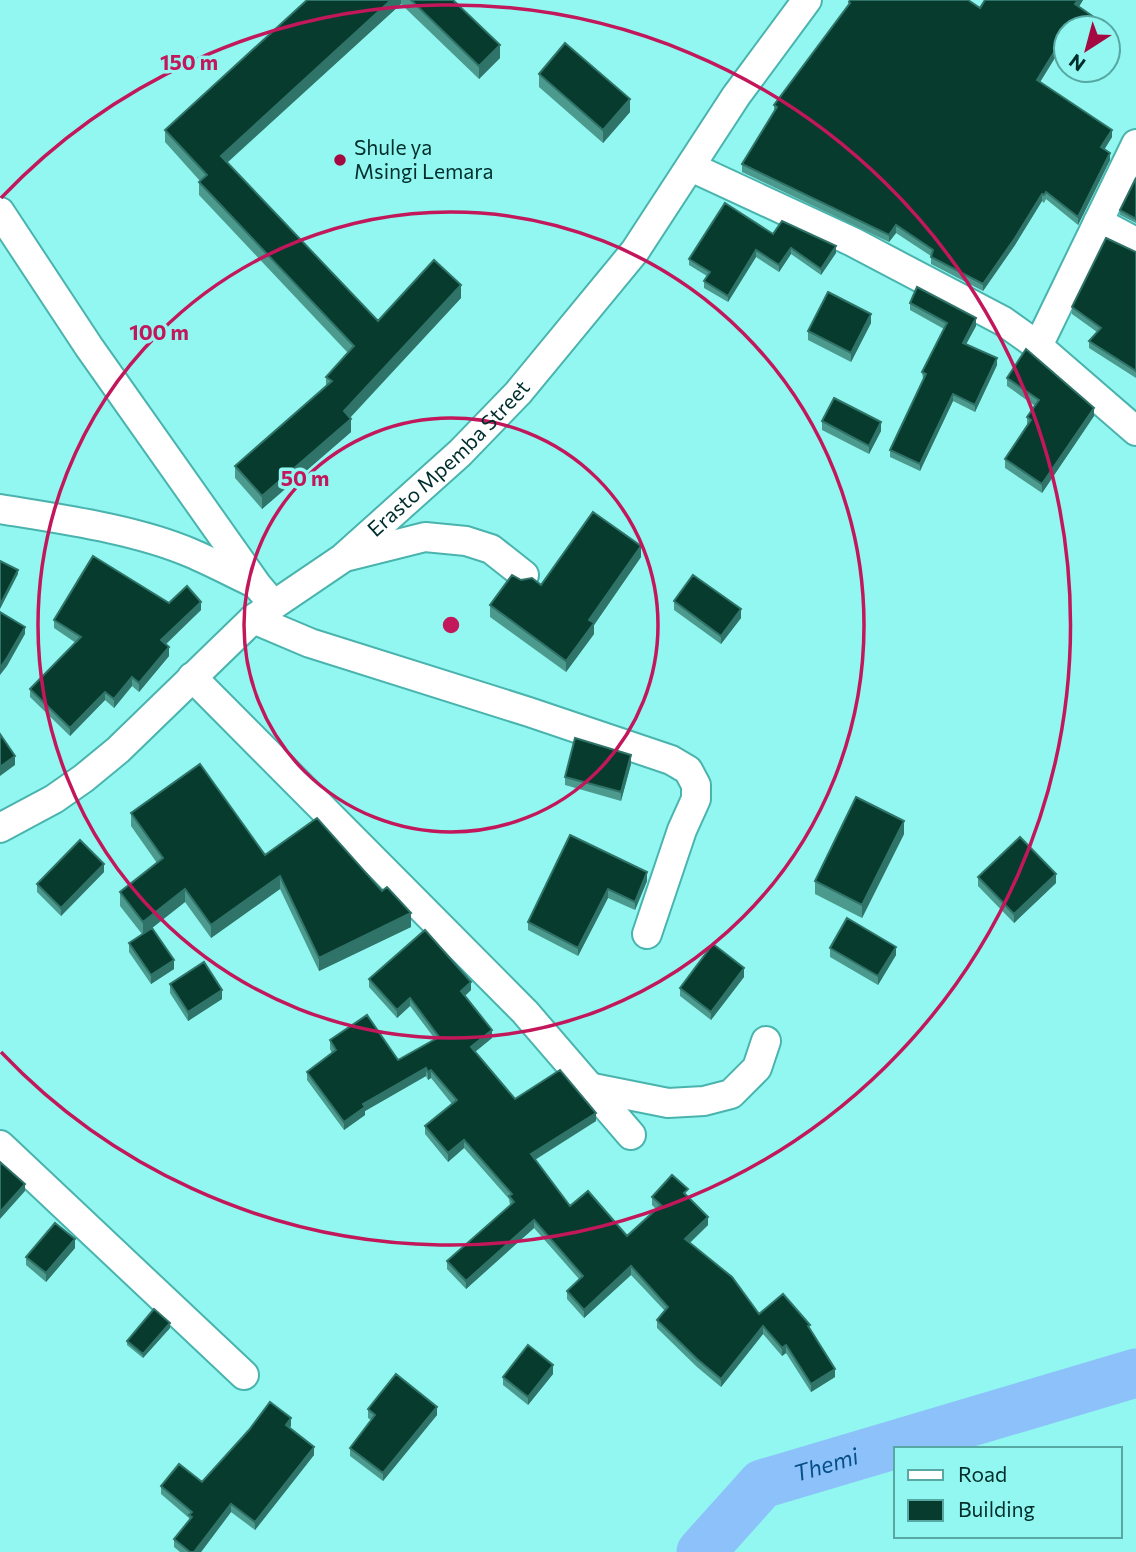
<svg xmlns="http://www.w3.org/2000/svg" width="1136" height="1552" font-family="Commissioner,sans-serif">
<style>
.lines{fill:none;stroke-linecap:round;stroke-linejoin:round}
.river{stroke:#8cc1f9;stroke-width:49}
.street-casing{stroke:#4ab3ad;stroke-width:32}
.street{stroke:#fff;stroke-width:28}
.wall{fill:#4c998e}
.shaded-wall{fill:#307368}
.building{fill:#073b2d;stroke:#307368;stroke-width:2}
.ring{fill:none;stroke:#c2185b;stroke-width:3.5}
.poi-dot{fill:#a40a41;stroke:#91f7f0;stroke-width:2.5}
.labels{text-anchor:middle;stroke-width:7;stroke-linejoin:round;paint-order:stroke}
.poi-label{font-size:21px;fill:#002e2c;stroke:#91f7f0;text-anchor:start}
.street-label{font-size:21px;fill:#002e2c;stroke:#91f7f0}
.water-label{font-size:23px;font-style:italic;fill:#074f89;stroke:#91f7f0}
.centre{fill:#c2185b;stroke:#91f7f0;stroke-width:3.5}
.ring-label{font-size:21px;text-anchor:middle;font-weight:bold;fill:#c2185b;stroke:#91f7f0;stroke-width:7;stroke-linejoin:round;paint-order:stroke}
</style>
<rect width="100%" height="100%" fill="#91f7f0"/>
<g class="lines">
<path class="river" id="s1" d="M701,1552l61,-68 374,-111"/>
<g class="street-casing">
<g id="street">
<path d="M691,167l162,75 150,79 35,25 98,85"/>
<path d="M0,212l89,135 168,238 16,19"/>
<path d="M1098,222l38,20"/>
<path d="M1038,346l98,-202"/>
<path d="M0,509c60,10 135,20 191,44 21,9 42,20 63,30"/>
<path d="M349,556l76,-19 41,4 25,8 33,26"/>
<path d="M253,619l57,24 219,69 142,48 17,10 8,15v14l-14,31 -35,104"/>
<path d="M192,677l333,335 106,123"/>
<path id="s2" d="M0,828l54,-29 30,-21 34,-28 135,-131 90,-61 117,-105 58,-60 117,-142 101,-155 71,-96"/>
<path d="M593,1088l75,15 36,-2 27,-7 26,-26 9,-27"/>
<path d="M0,1145l244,230"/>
</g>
</g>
<use href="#street" class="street"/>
</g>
<path class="wall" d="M307,0h146l47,58 -21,21 -78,-75 -174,159 151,158 83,-23 -111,120 1,14 -89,77 -27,-31v-12l91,-80v-9l22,-24 -149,-158v-13l1,-1 -35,-39v-12z
M985,0h98l-4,7 29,21h-42v24l-5,-4 -21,34 72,55 -8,12 6,11 -32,65 -32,-26 -2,4 -2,-2 -27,44 -32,46 -52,-27v-8l-35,-23 -7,9 -147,-70v-8l32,-53v-6l75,-100v-3l131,6z
M539,74l91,38 -27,31 -64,-56z
M1136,178v45l-16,-8v-5z
M773,234l63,19 -15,22 -30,-21 -12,18 -23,-15 -28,45 -24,-14v-7l3,-5 -18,-11v-6z
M1136,252v126l-47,-30v-7l8,-9 -25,-18v-7z
M910,303l66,23 -10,18 31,21 -22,47 -22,-11 -33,70 -30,-14v-7l33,-71 -1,-7 22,-43 -34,-19z
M871,323l-20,39 -43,-22v-9z
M1007,378l87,38 -52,77 -37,-25v-9l22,-34v-8l8,-11 -28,-20z
M822,421l59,10 -12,23 -47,-24z
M641,557l-47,68v9l-28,38 -76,-55v-12l31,-25 20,5z
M674,601l67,17 -20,26 -47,-34z
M169,603l32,7 -36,34 4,12 -30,36 -7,-6 -18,22 -9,-8 -35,36 -40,-39v-8l46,-46 -22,-15v-8z
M631,764l-10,37 -56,-16v-8z
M131,813l134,42 146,72 -92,44 -39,-82 -69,49 -26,-36 -33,26 22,41 -23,15 -22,-32v-9l13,-9 -22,-28v-14l37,-29 -26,-37z
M904,834l-42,84 -47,-24v-13z
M570,835l77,46 -12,29 -27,-12 -30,58 -50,-26v-8z
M104,872l-43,44 -24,-24v-8z
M978,877l78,6 -42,40 -36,-37z
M830,948l66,7 -18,30 -48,-28z
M744,977l-33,43 -31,-24v-8z
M369,979l102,11 -6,6 27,42 -17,14 40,47 81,22 -61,39 35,46 57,30 29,-27 -4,-4v-8h36l20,28 -18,18 69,71 51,14 25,49 -24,15 -25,-39 -4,3 -19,-22 -42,53 -24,-20 -40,-39v-8l8,-9 -34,-36 -47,43 -17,-19v-8l12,-12 -45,-51 -68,61 -19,-20v-8l63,-56 -1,-6 -45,-51 -16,14 -23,-28v-8l27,-22 -21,-26 -3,2 -2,-4 -61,35v4l-21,15 -37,-50v-8l25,-19 -2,-4v-9l68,20 37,-21 -25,-33 -13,12 -28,-31z
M170,984l52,15 -34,22 -18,-28z
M75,1248l-29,34 -20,-17v-8z
M170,1328l-27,30 -16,-13v-4z
M553,1374l-25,31 -25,-20v-8z
M368,1409l69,6 -54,66 -33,-25v-8l21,-28 -3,-2z
M291,1426l-2,2 25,27 -59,75 -24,-18 -30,40h-21l-6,-5v-8l15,-19v-2l-28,-24v-8l41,-4z"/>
<path class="shaded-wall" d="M391,0h10v4l-180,164v-12z
M1078,0h5l-8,12v-8z
M1061,41v7l-24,39v-7z
M500,45v13l-21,21v-13z
M630,99v13l-27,31v-13z
M1112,130v7l-11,18v-8z
M1110,153v7l-32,65v-8z
M1042,194v7l-27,44 -32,46v-7z
M896,225v8l-7,9v-7z
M836,246v7l-15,22v-6z
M791,248v6l-12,18v-7z
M756,250v7l-28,45v-6z
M461,285v13l-117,126v-13z
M871,314v9l-20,39v-9z
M976,318v8l-13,24v-7z
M997,358v7l-22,47v-7z
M953,394v7l-33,70v-7z
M1094,408v8l-52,77v-9z
M351,419v13l-89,77v-13z
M881,422v9l-12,23v-8z
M641,546v11l-47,68v9l-28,38v-11l23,-41z
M18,570v4l-18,35v-4z
M201,602v8l-40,39v-9z
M741,609v9l-20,26v-8z
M25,627v7l-18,32 -7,9v-7z
M169,647v9l-30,36v-9z
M132,677v9l-18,22v-9z
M105,692v8l-35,36v-8z
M631,755v9l-10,37v-9z
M15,756v9l-15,11v-9z
M904,821v13l-42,84v-13z
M104,864v8l-43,44v-8z
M647,872v9l-12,29v-8z
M1056,874v9l-42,40v-9z
M280,876v13l-69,49v-13z
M185,889v13l-42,33v-13z
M608,889v9l-30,58v-8z
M411,913v14l-92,44v-13z
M896,947v8l-18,30v-9z
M174,960v9l-23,15v-9z
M744,968v9l-33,43v-8z
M471,982v8l-10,9v-8z
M222,990v9l-34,22v-9z
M410,998v8l-13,12v-8z
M492,1030v8l-21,17v-8z
M426,1068v8l-61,35v4l-21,15v-8l19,-18z
M431,1070v8l-3,2v-8z
M596,1113v8l-65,41v-8z
M464,1140v8l-16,14v-9z
M25,1184v7l-25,28v-7z
M708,1217v8l-23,22v-8z
M534,1220v8l-68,61v-8z
M75,1239v9l-29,34v-9z
M631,1266v9l-47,43v-8z
M170,1323v5l-27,30v-4z
M763,1326v8l-42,53v-8z
M786,1345v8l-4,3v-8z
M553,1365v9l-25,31v-8z
M835,1369v8l-24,15v-8z
M437,1407v8l-54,66v-8z
M291,1418v8l-5,7v-8z
M314,1447v8l-59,75v-8z
M231,1504v8l-30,40h-7z"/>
<path class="building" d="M307,0h84l-170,156 157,165 56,-61 27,25 -117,126 7,8 -89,77 -27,-30 97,-85 -6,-4 28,-31 -155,-164 8,-7 -42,-45z
M411,0h42l47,45 -21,21z
M850,0h118l12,8 5,-8h93l-3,4 33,23 -1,1h-41v16l-5,-3 -24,39 75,50 -11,17 9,6 -32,64 -32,-25 -2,3 -2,-1 -27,44 -32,46 -52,-27 2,-7 -37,-25 -7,10 -147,-71 35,-57 -3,-2 76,-102 -1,-1z
M565,43l65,56 -27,31 -64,-56z
M1136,178v41l-16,-9z
M725,203l48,31 9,-13 54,25 -15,23 -30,-21 -12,17 -23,-15 -28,46 -24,-15 6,-9 -21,-13z
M1106,238l30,14v119l-47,-30 12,-13 -29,-21z
M917,287l59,31 -13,25 34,15 -22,47 -22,-11 -33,70 -30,-14 36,-76 -4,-2 25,-49 -37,-20z
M828,292l43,22 -20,39 -43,-22z
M1026,349l68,59 -52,76 -37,-25 26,-39 -4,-3 12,-17 -32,-22z
M834,398l47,24 -12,24 -47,-25z
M593,512l48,34 -52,74 5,3 -28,38 -76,-56 22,-30 9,5 11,-2 9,7z
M93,556l76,47 18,-17 14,16 -40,38 8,7 -30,36 -7,-6 -18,22 -9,-7 -35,36 -40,-39 51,-52 -27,-17z
M0,561l18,9 -18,35z
M693,575l48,34 -20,27 -47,-35z
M0,612l25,15 -18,31 -7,10z
M0,734l15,22 -15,11z
M575,738l56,17 -10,37 -56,-15z
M200,764l65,91 52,-37 65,73 5,-4 24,26 -92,45 -39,-82 -69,49 -26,-36 -42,33 -23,-30 43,-34 -32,-45z
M856,797l48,24 -42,84 -47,-24z
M570,835l77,37 -12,30 -27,-13 -30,59 -50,-26z
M1020,837l36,37 -42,40 -36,-37z
M80,840l24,24 -43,44 -24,-24z
M847,918l49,29 -18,29 -48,-28z
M152,928l22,32 -23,15 -22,-32z
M425,930l46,52 -10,9 31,39 -21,17 44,52 45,-29 36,43 -65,41 39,52 18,-15 39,45 34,-31 -9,-8 20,-22 16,14 -4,4 24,24 -23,22 47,38 27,37 24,-20 27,31 -2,1 27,43 -24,15 -25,-39 -4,3 -19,-22 -42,53 -24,-20 -40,-39 11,-13 -37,-41 -47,44 -17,-19 16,-15 -49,-56 -68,61 -19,-20 67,-59 -5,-6 3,-2 -48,-54 -16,13 -23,-27 32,-26 -26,-30 -3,2 -2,-4 -63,36 2,3 -21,15 -37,-50 29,-22 -6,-10 37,-25 31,45 41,-23 -29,-39 -13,12 -28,-31z
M713,944l31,24 -33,44 -31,-24z
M204,962l18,28 -34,22 -18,-28z
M0,1162l25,22 -25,28z
M55,1223l20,16 -29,34 -20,-16z
M154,1309l16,14 -27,31 -16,-13z
M528,1345l25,20 -25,32 -25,-20z
M396,1374l41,33 -54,66 -33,-25 25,-33 -7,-6z
M270,1402l21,16 -5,7 28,22 -59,75 -24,-18 -37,48h-4l-16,-13 18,-22 -3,-2 3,-3 -31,-26 18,-22 23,18 47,-52z"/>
<g class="ring">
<circle cx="451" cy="625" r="207"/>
<circle cx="451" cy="625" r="413"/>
<path d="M1 198A620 620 0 1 1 1 1052"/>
</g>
<circle class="poi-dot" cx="340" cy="160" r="7"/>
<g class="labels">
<g class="poi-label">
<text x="354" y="155">Shule ya<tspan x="354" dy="24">Msingi Lemara</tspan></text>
</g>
<g class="street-label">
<text dy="7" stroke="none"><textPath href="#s2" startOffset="584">Erasto Mpemba Street</textPath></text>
</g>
<g class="water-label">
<text dy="8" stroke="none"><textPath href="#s1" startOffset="158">Themi</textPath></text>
</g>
</g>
<circle cx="451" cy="625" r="10" class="centre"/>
<g class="ring-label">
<text x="189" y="70">150 m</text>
<text x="159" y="340">100 m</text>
<text x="305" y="486">50 m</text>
</g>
<rect x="894" y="1447" width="228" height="91" fill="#91f7f0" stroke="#57a7a2" stroke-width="2"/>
<rect x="908" y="1470" width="35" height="10" fill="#ffffff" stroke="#57a7a2" stroke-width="2"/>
<text x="958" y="1482" font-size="21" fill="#002e2c">Road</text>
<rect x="908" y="1500" width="35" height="21" fill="#073b2d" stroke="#57a7a2" stroke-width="2"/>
<text x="958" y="1517" font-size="21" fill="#002e2c">Building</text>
<g transform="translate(1087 49) rotate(216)"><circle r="33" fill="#91f7f0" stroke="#57a7a2" stroke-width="2"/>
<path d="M0-5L12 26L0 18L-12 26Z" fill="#a40a41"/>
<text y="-10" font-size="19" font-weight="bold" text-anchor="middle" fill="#002e2c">N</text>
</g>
</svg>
